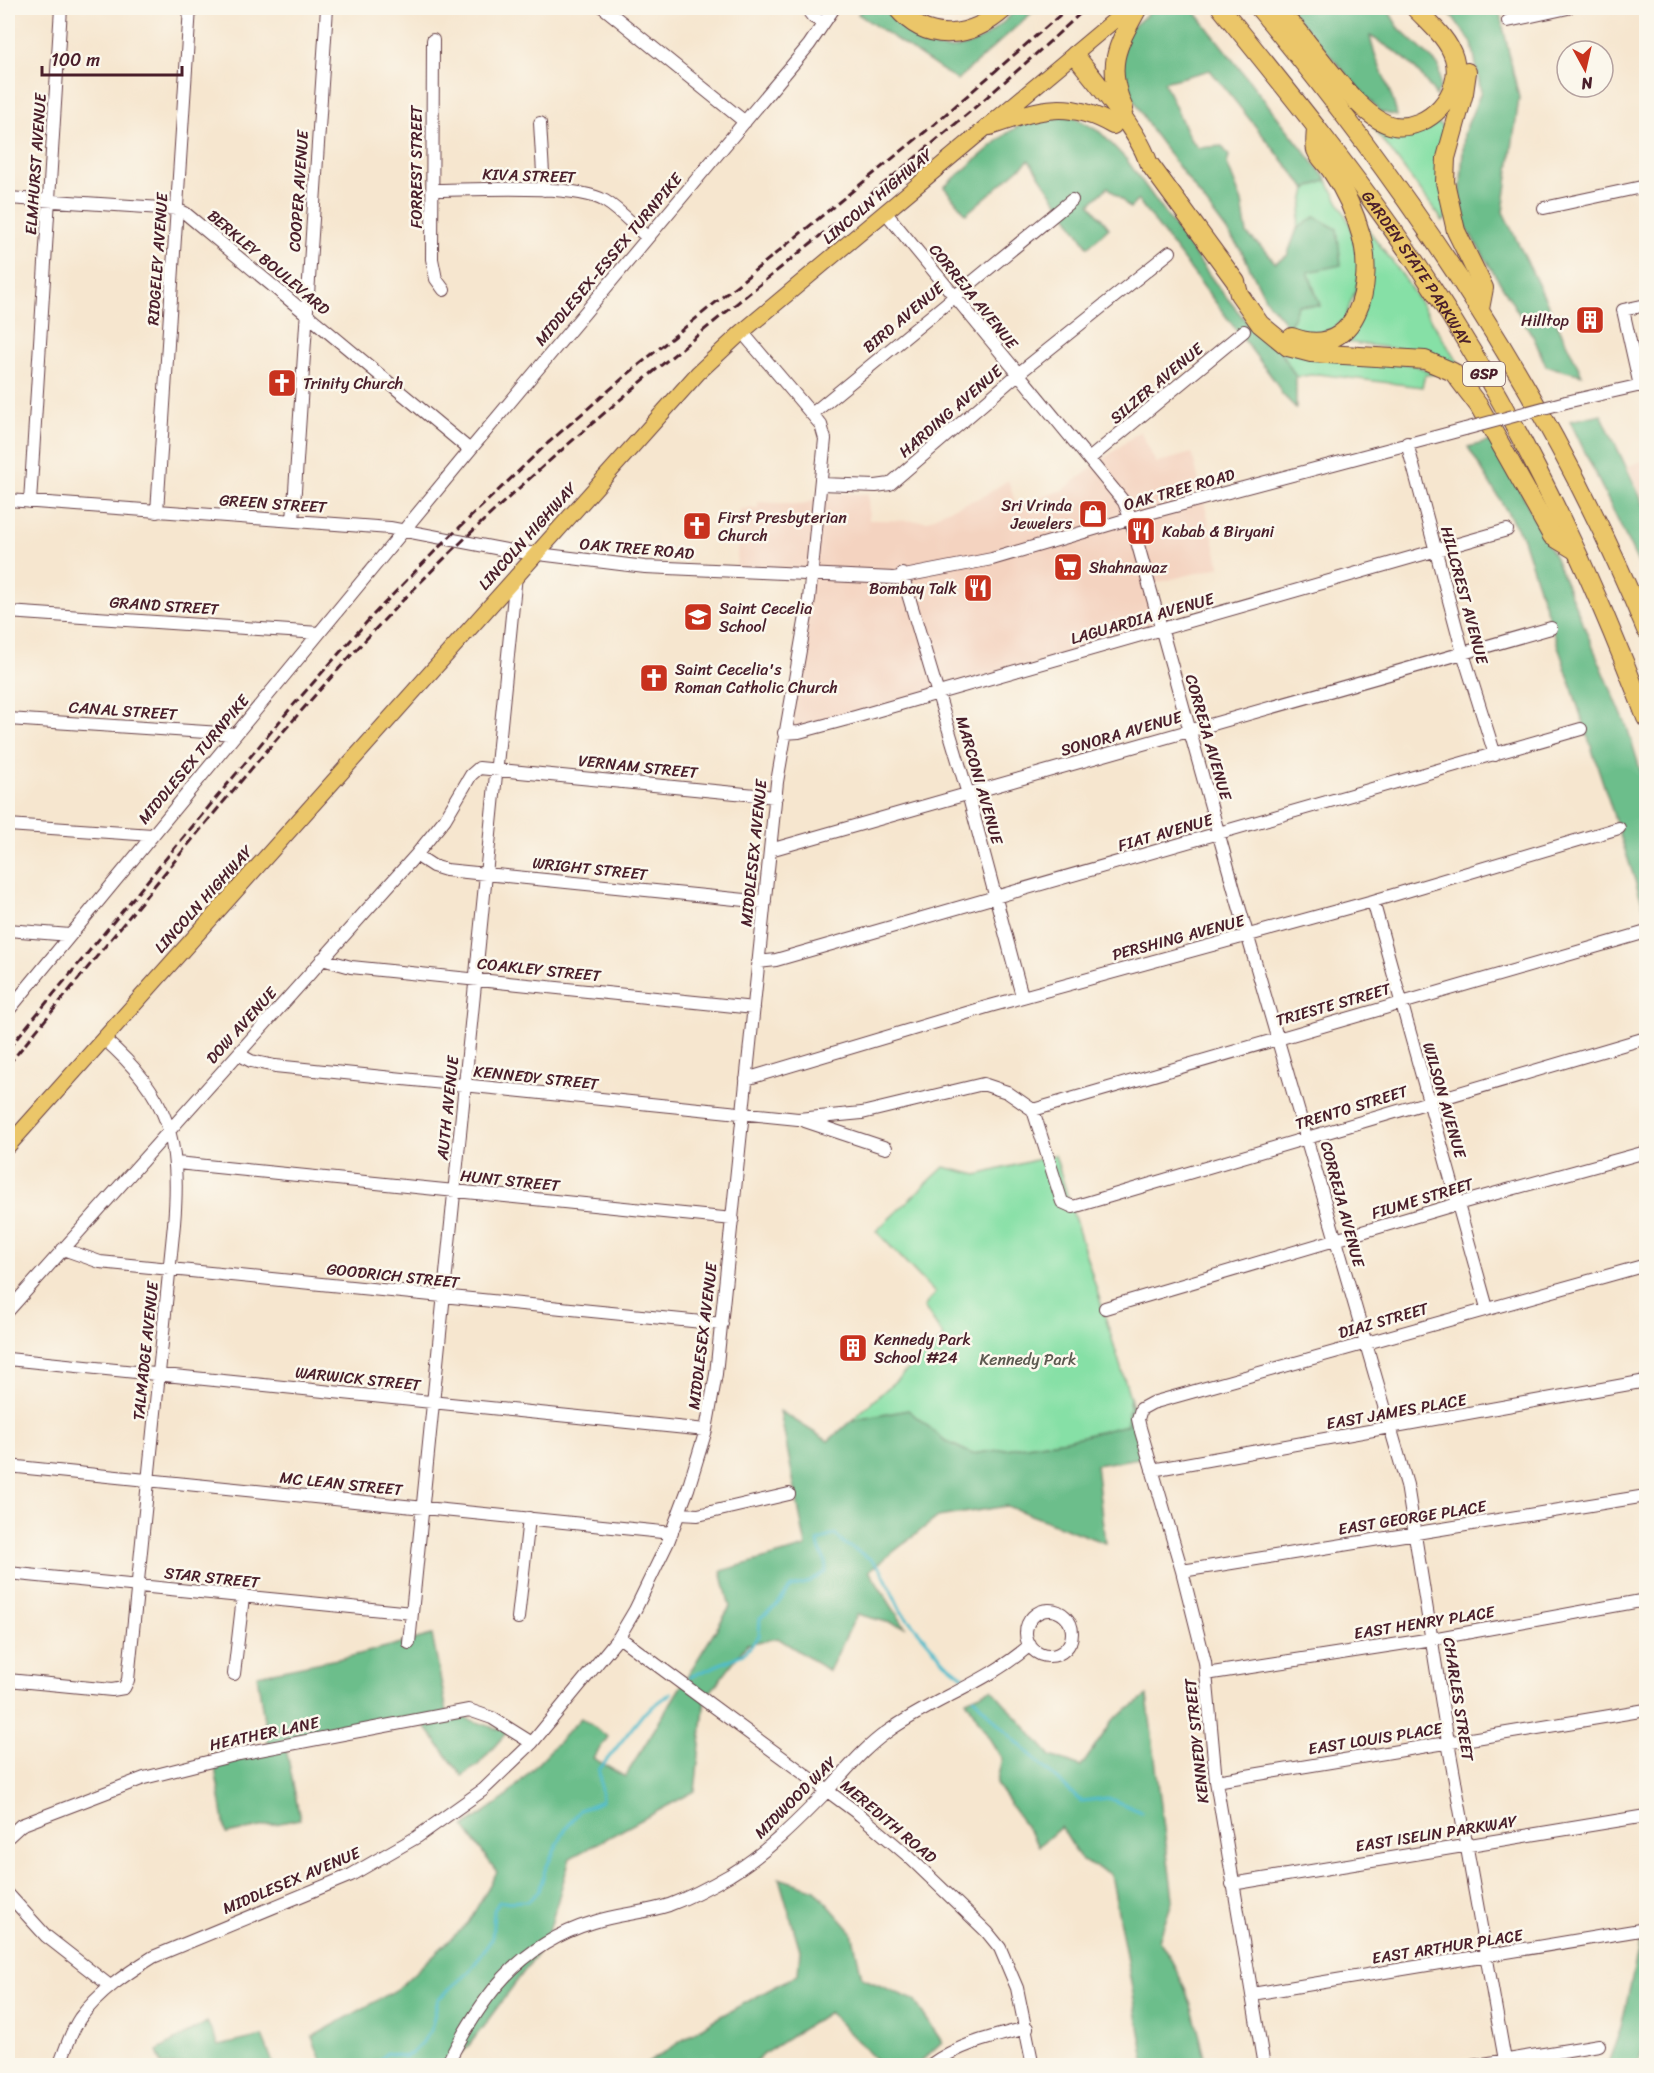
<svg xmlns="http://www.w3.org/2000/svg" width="1654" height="2073" font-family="Sriracha,sans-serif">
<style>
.built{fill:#f4d3c0}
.green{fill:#86e0a6;stroke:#688068;stroke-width:1.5}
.forest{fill:#6cbe8b;stroke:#5b6e5b;stroke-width:1.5}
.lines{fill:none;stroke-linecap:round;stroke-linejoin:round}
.stream{stroke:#4fbbcb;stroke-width:3}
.minor-casing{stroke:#643d44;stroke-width:14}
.major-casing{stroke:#643d44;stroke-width:17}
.highway-casing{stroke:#643d44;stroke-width:20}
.minor{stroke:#fff;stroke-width:12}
.major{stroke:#ebc669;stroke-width:15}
.highway{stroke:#ebc669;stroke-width:18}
.rail{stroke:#4a1f2b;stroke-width:3;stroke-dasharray:9 4.5;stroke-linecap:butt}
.minor-bridge-casing{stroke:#643d44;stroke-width:14;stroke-linecap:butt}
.minor-bridge{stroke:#fff;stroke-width:12}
.labels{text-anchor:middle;stroke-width:5;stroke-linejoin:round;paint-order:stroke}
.shield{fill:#fbf7ec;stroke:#7f6065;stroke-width:1.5}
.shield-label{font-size:15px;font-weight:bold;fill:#4a1f2b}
.street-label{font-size:16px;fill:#4a1f2b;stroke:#fbf7ec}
.poi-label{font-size:16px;fill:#4a1f2b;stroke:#fbf7ec;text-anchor:start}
.park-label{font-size:16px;fill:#5c5950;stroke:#fbf7ec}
</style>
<rect width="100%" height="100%" fill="#fbf7ec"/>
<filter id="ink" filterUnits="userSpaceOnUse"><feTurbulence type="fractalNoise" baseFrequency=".0167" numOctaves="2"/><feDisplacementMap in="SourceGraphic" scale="12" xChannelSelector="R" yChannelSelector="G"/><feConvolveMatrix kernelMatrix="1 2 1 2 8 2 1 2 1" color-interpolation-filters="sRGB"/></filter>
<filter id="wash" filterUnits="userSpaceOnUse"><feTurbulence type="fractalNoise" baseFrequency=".008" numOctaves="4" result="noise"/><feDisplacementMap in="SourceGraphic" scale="24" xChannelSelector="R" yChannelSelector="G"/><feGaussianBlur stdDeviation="1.35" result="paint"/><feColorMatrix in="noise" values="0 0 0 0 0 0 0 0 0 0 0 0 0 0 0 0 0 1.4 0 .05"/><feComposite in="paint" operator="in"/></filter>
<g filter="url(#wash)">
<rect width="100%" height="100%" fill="#f6e6cf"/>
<path class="built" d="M1140,431l16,32 36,-10 28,114 -72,18 13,44 -373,104 23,-157 -75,-3 4,-64 18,-1v-6l45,3 23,-12 42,1 1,26 59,1 17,-10 39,-15 24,-16 8,25 47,-15z
M1646,460v45l-18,-39z"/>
<path class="green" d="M1434,121l14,9 -2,89 -3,2 -71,-95z
M1327,180l23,44 11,49 -16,46 -13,10 -13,4 -15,-1 -15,-5 9,-22 22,1 -12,-34 7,-55 -18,12 9,-40z
M1365,225l38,51 60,94 -42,-18 -76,-10 6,-10z
M1279,349l135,16 22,9 -11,1 -3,12 -104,-13 -22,3z
M1055,1155l75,242 -3,28 -60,15 -95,14 -25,-12 -39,-32 -57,11 93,-84 -20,-30 11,-14 -59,-62 68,-64 33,8z"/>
<path class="forest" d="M862,8h24c15,26 48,49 79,38 21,-6 38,-23 53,-38h19l-80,72 -99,-66z
M957,8h36l-22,13 -10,-4z
M1155,8h37l135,172 -21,9 -96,-119 -46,12 26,57 8,9 24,-2 7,10 -2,8 15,38 5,32 20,18 8,11 12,-7 10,-27 18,-12 22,12 4,36 -33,7 12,34 -22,-1 -9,22 -23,-27 -25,-50 -89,-119 -23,-40 -8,-25 3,-32z
M1288,8h99l11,19 41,39 1,22 -4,8c-21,-32 -33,-41 -66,-60 5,28 22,52 27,80l-17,-4z
M1446,8l53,1 20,89 -16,114 79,163 -36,-9 -12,-28 -75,-122 5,-83 17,-41 -9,-49z
M1035,115l38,1 27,16 26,27 92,128 27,33 34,29 17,28v31l-14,-14 -7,-13 -137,-181 -8,8 -22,-21 -18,17 19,24 -21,19 -59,-87 -63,54 -22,-27 62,-53z
M1601,414l45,95v70l-76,-158z
M1495,440l60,118 72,169 19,61v126l-124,-378 -54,-89z
M1130,1397l16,60 -50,8 9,78 -98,-37 -69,11 -69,54 36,56 -48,-13 -28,57 -51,-33 -31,6 -42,55 -10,92 -125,67 -24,84 -79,106 -19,17h-125l-11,-28 84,-47 72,-67 29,-51 -33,-45 41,-29 76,-80 27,19 -15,21 32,19 105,-170 -9,-36 85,-24 -26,-136 48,30 23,-20 57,-11 39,32 25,12 95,-14 60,-15z
M432,1635l15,77 60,20 -29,33 -16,11 -44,-59 -133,26 15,76 -74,15 -13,-79 55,-9 -11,-71 95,-19z
M992,1689l59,67 30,11 33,-48 33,-23 26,203 -14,41c28,41 37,79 48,125h-61l-35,-191 -29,-13 -21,-34 -22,19 -43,-62 6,-25 -36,-59z
M779,1878l36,12 37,42 10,46 52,22 28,42 -25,23h-36l-52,-53 -67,43 -10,10h-107l65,-43 88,-48 2,-24z
M1646,1914v125l-8,26 -31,1 14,-38z
M207,2022l12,24 43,-10 12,29h-112l-5,-14z"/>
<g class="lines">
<path class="stream" d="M690,1677l53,-23 16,-18 1,-18 15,-11 16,-20 19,-5 16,-11c1,-14 -8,-18 -8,-30l17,-7 10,10 24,14 12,11 20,42 44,51 18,14
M974,1698l31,33 71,66 6,4 26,-3 34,14
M374,2066l13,-13 17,4 7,-3 11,-11 9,-13 7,-31 31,-27 23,-33 2,-29 5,-8 29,-1 11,-10 6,-21 18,-37 17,-23 22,-9 -3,-31 44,-56 28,-21"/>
</g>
</g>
<g filter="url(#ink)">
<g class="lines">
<g class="minor-casing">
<path id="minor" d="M604,8l141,114
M806,8l7,9 11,6
M1508,21l60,-13
M433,40l-1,219 4,20 8,11
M540,123l4,67
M432,190c39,0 143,-7 173,11 15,9 28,24 42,36
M8,198l169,11 8,4 285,237
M1544,208l102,-22
M886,213l238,289 7,18 103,369 173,596 41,257 58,324
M1640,386l-17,-76 23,-5
M1566,402l80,-18
M812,414l260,-214
M1407,443l56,210 32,102
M1089,459l155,-128
M821,484l55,2 14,-2 128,-110 152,-122
M8,500l382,28 116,22 139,17 249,11 98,-19 157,-46 316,-84
M30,502l31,-494
M157,512l33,-504
M293,521l34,-513
M902,574l66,220 54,202
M8,612l311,21
M8,719l228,15
M784,733l15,-1 56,-15 652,-187
M8,825l144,10
M770,850l781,-222
M416,855l17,11 13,4 319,32
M1373,901l114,407
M8,930l62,5
M322,959l29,8 403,41
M758,962l18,-2 805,-231
M8,1011l462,-561 339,-405 25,-37
M238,1054l13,7 24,5 523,53 64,-6 121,-29 24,8 26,18 29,92 11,5 573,-169
M746,1079l244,-73 383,-105 246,-73
M1033,1110l610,-177
M805,1121l81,27
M177,1163l556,56
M63,1249l37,13 622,62
M1105,1308l352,-104 189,-52
M8,1311l408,-456 29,-36 26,-44 8,-7 297,29
M8,1359l698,71
M8,1466l664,67
M1152,1470l494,-89
M679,1514l19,1 91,-21
M1182,1571l464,-75
M8,1573l404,40
M1026 1633a23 23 0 1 1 46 0a23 23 0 1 1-46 0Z
M518,1618l11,-100
M619,1637l241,178 47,40 80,77 13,16 17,40 16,78
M409,1643l107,-1068
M234,1674l9,-77
M1206,1674l226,-35 214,-39
M8,1680l104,10 12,-2 4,-8 46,-456c7,-84 -5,-129 -70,-185
M1216,1781l430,-71
M8,1837l13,-12 123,-47 95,-24 230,-44 23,8 40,25
M1232,1884l414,-68
M8,1894l38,42 64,50
M1252,1994l394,-65
M59,2066c6,-15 12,-35 21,-48 19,-26 46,-44 73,-61l198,-82 66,-38 66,-47 49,-47 87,-106 16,-27 33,-68 20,-53 18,-59 10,-56 61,-592 32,-183 16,-160 -4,-14 -79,-93
M446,2066c35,-68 71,-121 148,-144 24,-8 51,-9 75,-17 21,-8 42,-19 61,-30 37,-23 66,-52 96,-83 20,-21 37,-43 61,-60 46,-33 100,-49 143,-87
M929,2066c30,-22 62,-29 98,-38
M1264,2066l-48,-285 -11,-119 -23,-91 -42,-143 -2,-9 3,-10 11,-6 494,-138
M1471,2066l128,-21"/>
</g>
<g class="major-casing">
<path id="major" d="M8,1146l690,-773 44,-41 387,-324"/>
</g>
<g class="highway-casing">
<g id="highway">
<path d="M897,8c31,37 75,30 108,0"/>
<path id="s1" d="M1221,8c68,84 136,168 197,258 94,140 169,295 228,452"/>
<path d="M1259,8c157,190 293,394 387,622"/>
<path d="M1268,19c7,1 17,2 23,5 6,3 13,15 18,21 19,22 55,76 85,81 35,5 70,-33 60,-68 -6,-20 -25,-35 -39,-50"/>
<path d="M1075,55c20,26 65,78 73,107l88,120 3,12 21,30 28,23 23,6 114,7 28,12 26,34 73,130 23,14"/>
<path d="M1467,72l-3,21 -18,65 -1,24 11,49 28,57 -4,21"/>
<path d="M1124,109c-19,-43 -7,-63 14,-101"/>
<path d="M990,126c48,-16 76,-28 123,-1"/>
<path d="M1292,337c66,25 83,-55 69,-102 -6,-22 -16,-44 -29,-63 -4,-7 -13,-14 -16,-22 -2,-6 0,-16 0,-23"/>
</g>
</g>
<use href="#minor" class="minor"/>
<use href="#major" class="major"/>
<use href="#highway" class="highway"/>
<path class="rail" d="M8,1049l281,-339 84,-95 65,-67 110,-105 81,-70 302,-246 137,-119
M8,1065c150,-181 299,-378 470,-539 194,-183 414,-336 608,-518"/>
<g class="minor-bridge-casing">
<path id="minor-bridge" d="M1465,429l101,-27"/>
</g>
<use href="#minor-bridge" class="minor-bridge"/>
</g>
</g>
<defs>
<g id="building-square" transform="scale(1.5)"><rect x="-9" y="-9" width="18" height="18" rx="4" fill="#c8321e" stroke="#fbf7ec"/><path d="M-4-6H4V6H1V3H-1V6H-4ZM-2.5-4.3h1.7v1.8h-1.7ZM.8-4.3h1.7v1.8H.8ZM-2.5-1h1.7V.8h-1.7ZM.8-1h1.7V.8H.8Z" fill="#fff"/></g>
<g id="church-square" transform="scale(1.5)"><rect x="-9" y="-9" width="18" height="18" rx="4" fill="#c8321e" stroke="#fbf7ec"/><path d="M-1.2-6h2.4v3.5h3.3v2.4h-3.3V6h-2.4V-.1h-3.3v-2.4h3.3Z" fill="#fff"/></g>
<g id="shop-square" transform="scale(1.5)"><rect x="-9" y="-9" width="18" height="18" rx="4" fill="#c8321e" stroke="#fbf7ec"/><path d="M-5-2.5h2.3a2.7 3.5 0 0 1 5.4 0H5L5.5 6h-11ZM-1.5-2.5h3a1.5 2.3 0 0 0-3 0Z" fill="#fff"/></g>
<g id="restaurant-square" transform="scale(1.5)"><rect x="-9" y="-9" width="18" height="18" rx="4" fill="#c8321e" stroke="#fbf7ec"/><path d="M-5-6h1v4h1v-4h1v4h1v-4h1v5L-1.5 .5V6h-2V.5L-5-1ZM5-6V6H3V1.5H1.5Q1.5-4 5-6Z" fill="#fff"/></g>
<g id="supermarket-square" transform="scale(1.5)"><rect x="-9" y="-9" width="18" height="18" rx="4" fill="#c8321e" stroke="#fbf7ec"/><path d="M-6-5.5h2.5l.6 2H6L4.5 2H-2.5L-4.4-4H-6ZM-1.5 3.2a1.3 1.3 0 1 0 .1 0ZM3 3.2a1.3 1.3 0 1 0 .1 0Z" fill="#fff"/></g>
<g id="school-square" transform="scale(1.5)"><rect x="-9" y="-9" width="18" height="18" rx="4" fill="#c8321e" stroke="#fbf7ec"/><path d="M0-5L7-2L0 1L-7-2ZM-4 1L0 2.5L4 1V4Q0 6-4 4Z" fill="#fff"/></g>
</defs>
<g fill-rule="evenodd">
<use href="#building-square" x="1590" y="320"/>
<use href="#church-square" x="282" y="383"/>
<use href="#shop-square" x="1093" y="514"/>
<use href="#church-square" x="697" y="526"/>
<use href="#restaurant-square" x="1141" y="531"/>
<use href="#supermarket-square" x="1068" y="567"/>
<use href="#restaurant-square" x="978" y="588"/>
<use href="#school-square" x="698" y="617"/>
<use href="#church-square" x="654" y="678"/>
<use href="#building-square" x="853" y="1348"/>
</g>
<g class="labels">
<rect class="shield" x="1463" y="362" width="42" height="24" rx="4.5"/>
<g class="shield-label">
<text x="1484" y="379">GSP</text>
</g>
<g class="street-label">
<text transform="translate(35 164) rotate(-86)" y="6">ELMHURST AVENUE</text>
<text transform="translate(416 167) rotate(-90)" y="6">FORREST STREET</text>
<text transform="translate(529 175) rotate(2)" y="6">KIVA STREET</text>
<text transform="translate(298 191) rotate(-86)" y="6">COOPER AVENUE</text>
<text transform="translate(877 196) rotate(-40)" y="6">LINCOLN HIGHWAY</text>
<text transform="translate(157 259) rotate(-86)" y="6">RIDGELEY AVENUE</text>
<text transform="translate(608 259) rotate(-50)" y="6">MIDDLESEX-ESSEX TURNPIKE</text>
<text transform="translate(269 262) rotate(40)" y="6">BERKLEY BOULEVARD</text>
<text dy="6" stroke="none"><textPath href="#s1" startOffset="326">GARDEN STATE PARKWAY</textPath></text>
<text transform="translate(974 296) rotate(51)" y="6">CORREJA AVENUE</text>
<text transform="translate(903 317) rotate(-40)" y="6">BIRD AVENUE</text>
<text transform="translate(1156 383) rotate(-40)" y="6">SILZER AVENUE</text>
<text transform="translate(950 411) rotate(-41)" y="6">HARDING AVENUE</text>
<text transform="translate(1179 489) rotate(-16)" y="6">OAK TREE ROAD</text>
<text transform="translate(273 503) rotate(4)" y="6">GREEN STREET</text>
<text transform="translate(527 536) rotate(-48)" y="6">LINCOLN HIGHWAY</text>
<text transform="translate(637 548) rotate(5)" y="6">OAK TREE ROAD</text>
<text transform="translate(1465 595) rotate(75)" y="6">HILLCREST AVENUE</text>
<text transform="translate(164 605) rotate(4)" y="6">GRAND STREET</text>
<text transform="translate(1142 618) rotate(-16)" y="6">LAGUARDIA AVENUE</text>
<text transform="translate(123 710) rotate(4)" y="6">CANAL STREET</text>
<text transform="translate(1121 733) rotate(-16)" y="6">SONORA AVENUE</text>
<text transform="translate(1209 737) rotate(74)" y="6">CORREJA AVENUE</text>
<text transform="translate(193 759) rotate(-50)" y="6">MIDDLESEX TURNPIKE</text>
<text transform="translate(638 766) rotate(6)" y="6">VERNAM STREET</text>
<text transform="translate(980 780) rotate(74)" y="6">MARCONI AVENUE</text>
<text transform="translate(1165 832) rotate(-16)" y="6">FIAT AVENUE</text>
<text transform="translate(753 853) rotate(-84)" y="6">MIDDLESEX AVENUE</text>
<text transform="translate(590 868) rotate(6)" y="6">WRIGHT STREET</text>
<text transform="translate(203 899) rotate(-48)" y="6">LINCOLN HIGHWAY</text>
<text transform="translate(1178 937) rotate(-15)" y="6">PERSHING AVENUE</text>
<text transform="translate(539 969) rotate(6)" y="6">COAKLEY STREET</text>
<text transform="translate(1333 1004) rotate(-16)" y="6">TRIESTE STREET</text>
<text transform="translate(241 1025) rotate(-48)" y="6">DOW AVENUE</text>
<text transform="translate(536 1077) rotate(6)" y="6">KENNEDY STREET</text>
<text transform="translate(1445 1100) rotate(74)" y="6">WILSON AVENUE</text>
<text transform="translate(1351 1107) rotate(-17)" y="6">TRENTO STREET</text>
<text transform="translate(447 1108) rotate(-84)" y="6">AUTH AVENUE</text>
<text transform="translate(510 1180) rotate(6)" y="6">HUNT STREET</text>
<text transform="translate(1422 1198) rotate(-17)" y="6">FIUME STREET</text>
<text transform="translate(1343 1204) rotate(75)" y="6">CORREJA AVENUE</text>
<text transform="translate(393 1275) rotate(6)" y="6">GOODRICH STREET</text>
<text transform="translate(1383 1320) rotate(-16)" y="6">DIAZ STREET</text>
<text transform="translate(702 1336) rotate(-83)" y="6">MIDDLESEX AVENUE</text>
<text transform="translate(145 1351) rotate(-84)" y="6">TALMADGE AVENUE</text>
<text transform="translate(358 1378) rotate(6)" y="6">WARWICK STREET</text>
<text transform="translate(1396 1411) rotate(-10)" y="6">EAST JAMES PLACE</text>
<text transform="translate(341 1483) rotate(6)" y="6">MC LEAN STREET</text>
<text transform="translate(1412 1517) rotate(-9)" y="6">EAST GEORGE PLACE</text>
<text transform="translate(212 1577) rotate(6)" y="6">STAR STREET</text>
<text transform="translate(1424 1622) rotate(-9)" y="6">EAST HENRY PLACE</text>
<text transform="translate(1459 1699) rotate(81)" y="6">CHARLES STREET</text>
<text transform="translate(264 1733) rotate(-12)" y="6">HEATHER LANE</text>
<text transform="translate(1375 1738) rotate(-9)" y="6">EAST LOUIS PLACE</text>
<text transform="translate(1196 1741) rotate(-96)" y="6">KENNEDY STREET</text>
<text transform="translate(795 1797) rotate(-45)" y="6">MIDWOOD WAY</text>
<text transform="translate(889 1821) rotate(40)" y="6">MEREDITH ROAD</text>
<text transform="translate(1436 1833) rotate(-9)" y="6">EAST ISELIN PARKWAY</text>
<text transform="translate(291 1880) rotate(-23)" y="6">MIDDLESEX AVENUE</text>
<text transform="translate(1447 1946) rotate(-9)" y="6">EAST ARTHUR PLACE</text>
</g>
<g class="poi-label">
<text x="1569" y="326" text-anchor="end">Hilltop</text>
<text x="303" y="389">Trinity Church</text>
<text x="1072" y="511" text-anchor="end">Sri Vrinda<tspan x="1072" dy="18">Jewelers</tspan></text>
<text x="718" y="523">First Presbyterian<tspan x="718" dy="18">Church</tspan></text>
<text x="1162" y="537">Kabab &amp; Biryani</text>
<text x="1089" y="573">Shahnawaz</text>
<text x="957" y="594" text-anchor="end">Bombay Talk</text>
<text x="719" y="614">Saint Cecelia<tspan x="719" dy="18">School</tspan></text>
<text x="675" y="675">Saint Cecelia's<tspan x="675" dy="18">Roman Catholic Church</tspan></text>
<text x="874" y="1345">Kennedy Park<tspan x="874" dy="18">School #24</tspan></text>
</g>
<g class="park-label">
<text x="1028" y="1365">Kennedy Park</text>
</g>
</g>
<rect width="1654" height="2073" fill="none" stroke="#fbf7ec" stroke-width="30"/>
<g transform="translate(1585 69) rotate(172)"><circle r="28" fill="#fbf7ec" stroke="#b4a19f" stroke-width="1.5"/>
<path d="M0-4.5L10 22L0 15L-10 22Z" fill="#c8321e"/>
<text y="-9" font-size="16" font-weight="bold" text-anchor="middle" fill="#4a1f2b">N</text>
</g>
<path d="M42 66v9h140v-9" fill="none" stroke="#4a1f2b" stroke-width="3"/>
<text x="51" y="66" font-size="18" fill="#4a1f2b" stroke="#fbf7ec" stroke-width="4.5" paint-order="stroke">100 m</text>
</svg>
